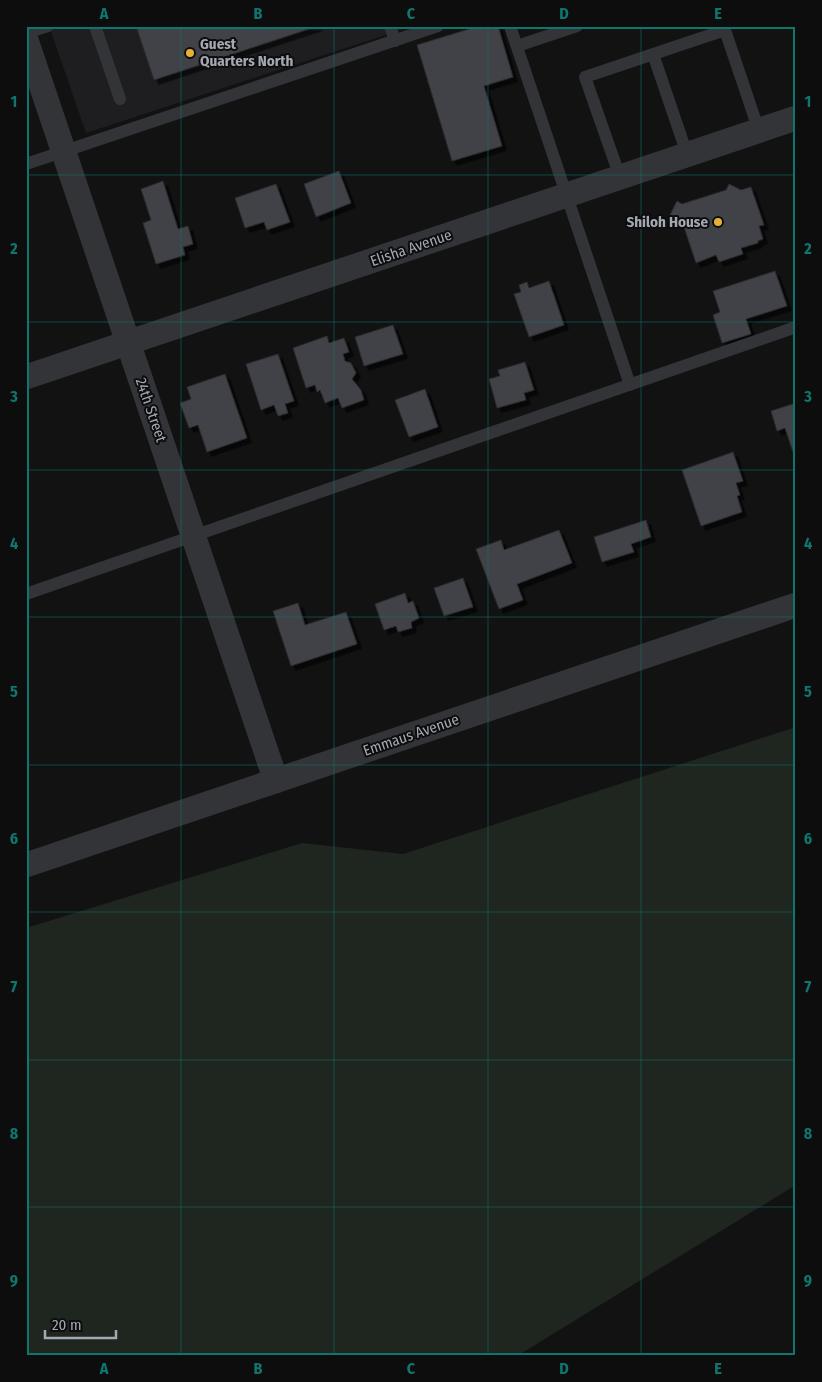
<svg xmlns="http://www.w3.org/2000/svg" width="822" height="1382" font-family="'Fira Sans Condensed',sans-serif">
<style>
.built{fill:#1e1e20}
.green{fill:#1e261f}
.building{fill:#414246;stroke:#2c2c2f;filter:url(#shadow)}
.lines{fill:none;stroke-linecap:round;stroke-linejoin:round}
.lane{stroke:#333438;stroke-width:12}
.street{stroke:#333438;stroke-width:25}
.grid{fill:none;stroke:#0f766e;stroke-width:1;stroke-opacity:0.55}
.poi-dot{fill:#e7b136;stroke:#0d0d0e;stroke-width:2}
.labels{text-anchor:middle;stroke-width:4;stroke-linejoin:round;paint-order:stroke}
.poi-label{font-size:15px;font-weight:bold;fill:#a4a8b3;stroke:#0d0d0e;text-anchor:start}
.street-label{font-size:15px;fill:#a4a8b3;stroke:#0d0d0e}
.neatline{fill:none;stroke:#0f766e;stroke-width:2}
.grid-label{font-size:16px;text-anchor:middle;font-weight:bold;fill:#0f766e}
</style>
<defs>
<filter id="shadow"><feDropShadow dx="4.5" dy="4.5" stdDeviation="0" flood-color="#0009"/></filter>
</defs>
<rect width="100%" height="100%" fill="#121213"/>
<path class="built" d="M49,26h364l-327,107z"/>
<path class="green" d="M796,727v458l-279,171h-491v-428l276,-85 101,11z"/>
<path class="building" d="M136,26h182l-164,54z
M479,26h19l15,51 -29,9 18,60 -50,15 -35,-116z
M339,171l12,32 -35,14 -12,-33z
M163,181l15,48 10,-3 5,18 -10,3 2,8 -29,9 -13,-41 8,-3 -10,-31z
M276,184l14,38 -23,8 -3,-8 -19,6 -10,-30z
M729,184l12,6 10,-3 13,38 -5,1 4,13 -5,2v2l-17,5 2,6 -24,8 -3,-7 -20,8 -12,-36 -16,-8 9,-18 5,3 44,-14z
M775,271l12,35 -41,13 5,15 -29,9 -9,-28 7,-3 -7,-21z
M549,281l15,44 -35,12 -15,-43 7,-2 -2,-7 8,-3 2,6z
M393,325l10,29 -39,12 -9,-29z
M327,336l2,7 15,-5 5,14 -6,2 2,7 6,2 5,10 -4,6 9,11 3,10 -22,8 -4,-10 -13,5 -5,-13 -3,2 -2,-7 -9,3 -13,-40z
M278,354l16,47 -9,3 3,9 -10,3 -4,-11 -13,5 -15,-46z
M525,362l9,28 -10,3 2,7 -29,8 -8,-29 11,-3 -2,-6z
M225,374l22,64 -40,14 -9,-27 -9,3 -9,-25 11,-4 -4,-12z
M425,389l13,38 -29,10 -14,-37z
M796,403v58l-11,-33 -8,3 -6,-20z
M733,452l10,29 -7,2 4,12 -3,1 5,16 -41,14 -19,-56z
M646,520l5,17 -20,7 3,8 -32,10 -8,-25z
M559,530l13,33 -55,21 6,16 -24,9 -23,-60 25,-9 3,10z
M463,578l10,29 -29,9 -10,-28z
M405,593l3,10 5,-2 6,17 -8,4 1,6 -14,4 -2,-6 -12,4 -9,-26z
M298,603l7,22 41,-13 11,32 -66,22 -18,-55z"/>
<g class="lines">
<path class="lane" d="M95,26l25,73
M390,26l5,15
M510,26l120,359
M26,33l22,-7
M517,46l60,-20
M653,54l34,100
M26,164l412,-138
M620,177l-35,-100 140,-47 34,101
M26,594l770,-267"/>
<path class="street" d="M26,40l250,741
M26,377l770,-259
M26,865l770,-260"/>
</g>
<path class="grid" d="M181,26v1330M334,26v1330M488,26v1330M641,26v1330M26,175h770M26,322h770M26,470h770M26,617h770M26,765h770M26,912h770M26,1060h770M26,1207h770"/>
<g class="poi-dot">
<circle cx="190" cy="53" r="5"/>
<circle cx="718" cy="222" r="5"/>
</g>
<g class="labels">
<g class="poi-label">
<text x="200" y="49">Guest<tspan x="200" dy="17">Quarters North</tspan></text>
<text x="708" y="227" text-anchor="end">Shiloh House</text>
</g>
<g class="street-label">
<text transform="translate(411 248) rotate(-19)" y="5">Elisha Avenue</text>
<text transform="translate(151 410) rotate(71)" y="5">24th Street</text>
<text transform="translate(411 735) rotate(-19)" y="5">Emmaus Avenue</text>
</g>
</g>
<rect width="822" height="1382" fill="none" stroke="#0d0d0e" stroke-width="55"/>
<path d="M45 1330v8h71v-8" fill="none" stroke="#a4a8b3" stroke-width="2.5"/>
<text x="52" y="1330" font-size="15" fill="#a4a8b3" stroke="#0d0d0e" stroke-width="4" paint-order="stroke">20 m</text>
<rect x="28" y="28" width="766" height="1326" class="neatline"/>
<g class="grid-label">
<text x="104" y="19">A</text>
<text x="258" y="19">B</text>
<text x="411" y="19">C</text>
<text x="564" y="19">D</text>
<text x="718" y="19">E</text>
<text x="14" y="107">1</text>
<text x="808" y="107">1</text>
<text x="14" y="254">2</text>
<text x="808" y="254">2</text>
<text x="14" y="402">3</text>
<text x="808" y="402">3</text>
<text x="14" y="549">4</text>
<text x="808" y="549">4</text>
<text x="14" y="697">5</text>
<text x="808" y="697">5</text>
<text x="14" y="844">6</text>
<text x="808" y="844">6</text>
<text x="14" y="992">7</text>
<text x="808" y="992">7</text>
<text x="14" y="1139">8</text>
<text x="808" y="1139">8</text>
<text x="14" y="1286">9</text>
<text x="808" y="1286">9</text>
<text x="104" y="1374">A</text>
<text x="258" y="1374">B</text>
<text x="411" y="1374">C</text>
<text x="564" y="1374">D</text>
<text x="718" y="1374">E</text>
</g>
</svg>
